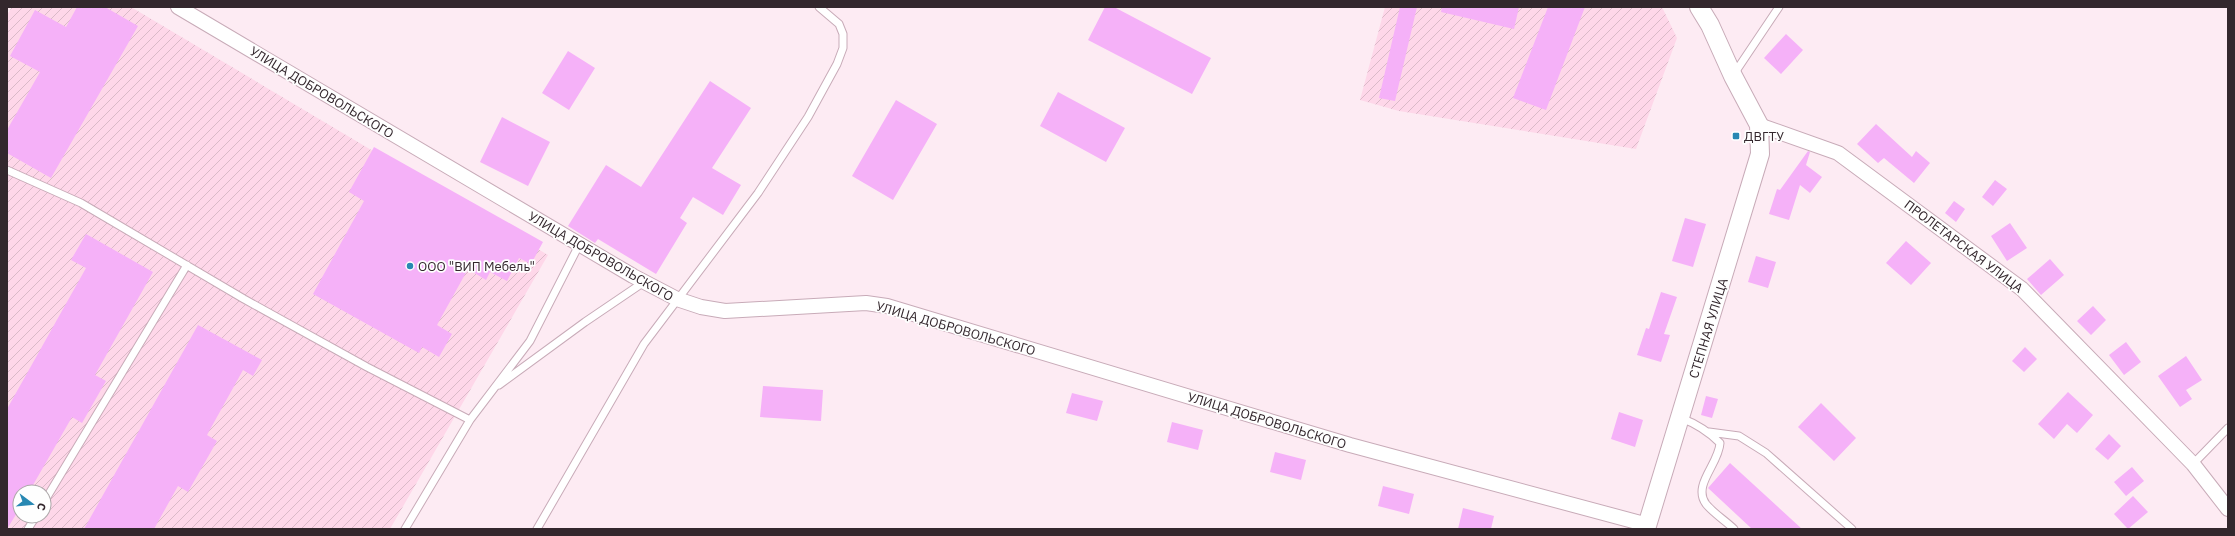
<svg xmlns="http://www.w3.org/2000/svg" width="2235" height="536" font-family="'IBM Plex Sans',sans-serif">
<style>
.industrial{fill:url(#industrial-furrows);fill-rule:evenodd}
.building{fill:#f5b1f8}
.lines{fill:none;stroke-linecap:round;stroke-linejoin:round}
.service-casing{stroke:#c8abb8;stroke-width:9}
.minor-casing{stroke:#c8abb8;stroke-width:16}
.tertiary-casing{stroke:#c8abb8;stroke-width:20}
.service{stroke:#fff;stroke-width:7}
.minor{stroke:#fff;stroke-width:14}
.tertiary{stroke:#fff;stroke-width:18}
.poi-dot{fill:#2888b3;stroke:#fefefe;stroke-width:1.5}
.labels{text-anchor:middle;stroke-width:3.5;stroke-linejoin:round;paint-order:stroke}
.street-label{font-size:13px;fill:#33272d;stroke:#fefefe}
.poi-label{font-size:13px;fill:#33272d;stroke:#fefefe;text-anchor:start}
</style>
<defs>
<pattern id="industrial-furrows" width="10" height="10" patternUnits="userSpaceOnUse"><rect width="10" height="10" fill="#fed7e9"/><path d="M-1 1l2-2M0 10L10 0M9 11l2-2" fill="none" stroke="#dab9c8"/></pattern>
</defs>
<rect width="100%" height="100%" fill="#fdebf3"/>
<path class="industrial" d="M12,7h119l417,248 -158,274h-383v-514zM20,492h24v24h-24z
M1385,7h277l15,31 -41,111 -237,-38 -39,-11z"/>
<path class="building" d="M77,7h28l33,19 -87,152 -44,-25v-23l33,-58 -30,-16 25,-46 31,17z
M1105,7h9l97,51 -19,36 -104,-54z
M1400,7h17l-22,94 -16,-3z
M1442,7h77l-5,22 -73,-17z
M1548,7h37l-39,103 -33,-12z
M1786,34l17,16 -22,24 -17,-16z
M568,51l27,17 -26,42 -27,-17z
M710,81l41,27 -39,60 29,17 -18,30 -30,-18 -13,21 7,5 -31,51 -58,-35 -3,4 -27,-17 38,-61 35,22z
M1058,92l67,36 -19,34 -66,-36z
M896,100l41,24 -44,76 -41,-24z
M502,117l48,25 -22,44 -48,-24z
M1876,124l36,33 4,-6 14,12 -16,20 -30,-25 -6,5 -21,-19z
M374,147l169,95 -12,22 -12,-6 -12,23 -17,-9 -4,8 -18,-11 -31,56 15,9 -13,23 -17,-10 -3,6 -106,-59 51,-93 -15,-9z
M1808,151l2,1 -4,13 16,12 -12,16 -10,-8 -11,35 -20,-6 8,-25 3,1z
M1995,180l12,9 -14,17 -11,-9z
M1954,201l11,8 -9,13 -11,-9z
M1685,218l21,6 -13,43 -21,-6z
M2010,223l17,25 -20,13 -16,-25z
M86,234l67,38 -58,103 11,6 -24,42 -10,-6 -43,75h-9v16l-13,21v-120l79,-141 -15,-8z
M1906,241l25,22 -20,22 -25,-22z
M1756,256l20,6 -8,26 -20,-6z
M2050,259l14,16 -23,20 -14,-16z
M1661,292l16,5 -13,37 6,1 -9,27 -24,-7 9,-27 3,1z
M2093,306l13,14 -15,15 -14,-14z
M198,325l64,35 -9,16 -10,-6 -36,65 10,6 -29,51 -10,-6 -24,43h-70z
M2126,342l15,20 -17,13 -15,-20z
M2025,347l12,12 -13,13 -12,-11z
M2186,356l16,24 -16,10 6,9 -12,8 -22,-31z
M763,386l60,4 -2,31 -61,-4z
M2068,392l25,23 -16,18 -10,-9 -13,15 -16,-15z
M1072,393l31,8 -6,20 -31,-8z
M1706,396l12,3 -6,19 -11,-3z
M1821,403l35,35 -22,23 -36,-34z
M1619,412l24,8 -8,27 -24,-8z
M1172,422l31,8 -5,20 -31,-8z
M2109,434l12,12 -13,14 -13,-11z
M1275,452l31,8 -5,20 -31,-8z
M1730,463l72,66h-50l-44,-41z
M2132,467l12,14 -18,15 -12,-14z
M1383,486l31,8 -5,20 -31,-8z
M2133,496l15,16 -20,17 -14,-15z
M1463,508l31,8 -3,13h-33z"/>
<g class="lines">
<g class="service-casing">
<path id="service" d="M1734,74l45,-67
M7,170l74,33 163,96 123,68 103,53
M499,385l86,-63 59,-40
M1681,418c16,6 27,13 39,25 -1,21 -28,42 -14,61 7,9 20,17 28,25
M1709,432l30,4 27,17 86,76
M2193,464l35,-36
M44,502l143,-237
M28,529l8,-13
M405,529l65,-109 60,-79 49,-96
M537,529l107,-185 114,-151 50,-76 29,-53 6,-16v-14l-4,-10 -20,-17"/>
</g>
<g class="minor-casing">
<path id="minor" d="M178,7l455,269 44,23 24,8 24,4 141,-8 21,3 463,139 298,80
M1759,125l79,28 184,136 171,175 35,45"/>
</g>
<g class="tertiary-casing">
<path id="tertiary" d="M1646,529l114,-375 -1,-29 -26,-49 -23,-51 -11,-18"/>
</g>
<use href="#service" class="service"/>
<use href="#minor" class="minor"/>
<use href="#tertiary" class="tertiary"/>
</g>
<g class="poi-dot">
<rect x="1732" y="132" width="8" height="8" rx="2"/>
<circle cx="410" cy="266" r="4"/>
</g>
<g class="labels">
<g class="street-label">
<text transform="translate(322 92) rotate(31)" y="5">УЛИЦА ДОБРОВОЛЬСКОГО</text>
<text transform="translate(1964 246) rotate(37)" y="5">ПРОЛЕТАРСКАЯ УЛИЦА</text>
<text transform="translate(601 256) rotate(30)" y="5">УЛИЦА ДОБРОВОЛЬСКОГО</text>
<text transform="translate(956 328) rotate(16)" y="5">УЛИЦА ДОБРОВОЛЬСКОГО</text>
<text transform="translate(1708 328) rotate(-73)" y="5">СТЕПНАЯ УЛИЦА</text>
<text transform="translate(1267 420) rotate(17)" y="5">УЛИЦА ДОБРОВОЛЬСКОГО</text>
</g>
<g class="poi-label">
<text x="1744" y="141">ДВГТУ</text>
<text x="418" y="271">ООО "ВИП Мебель"</text>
</g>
</g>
<rect width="2235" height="536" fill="none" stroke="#33272d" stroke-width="16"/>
<g transform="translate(32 504) rotate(106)"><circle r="19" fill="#fefefe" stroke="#ada8aa"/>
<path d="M0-3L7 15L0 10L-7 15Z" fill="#2888b3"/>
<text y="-6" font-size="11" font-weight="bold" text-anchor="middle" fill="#33272d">С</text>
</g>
</svg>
